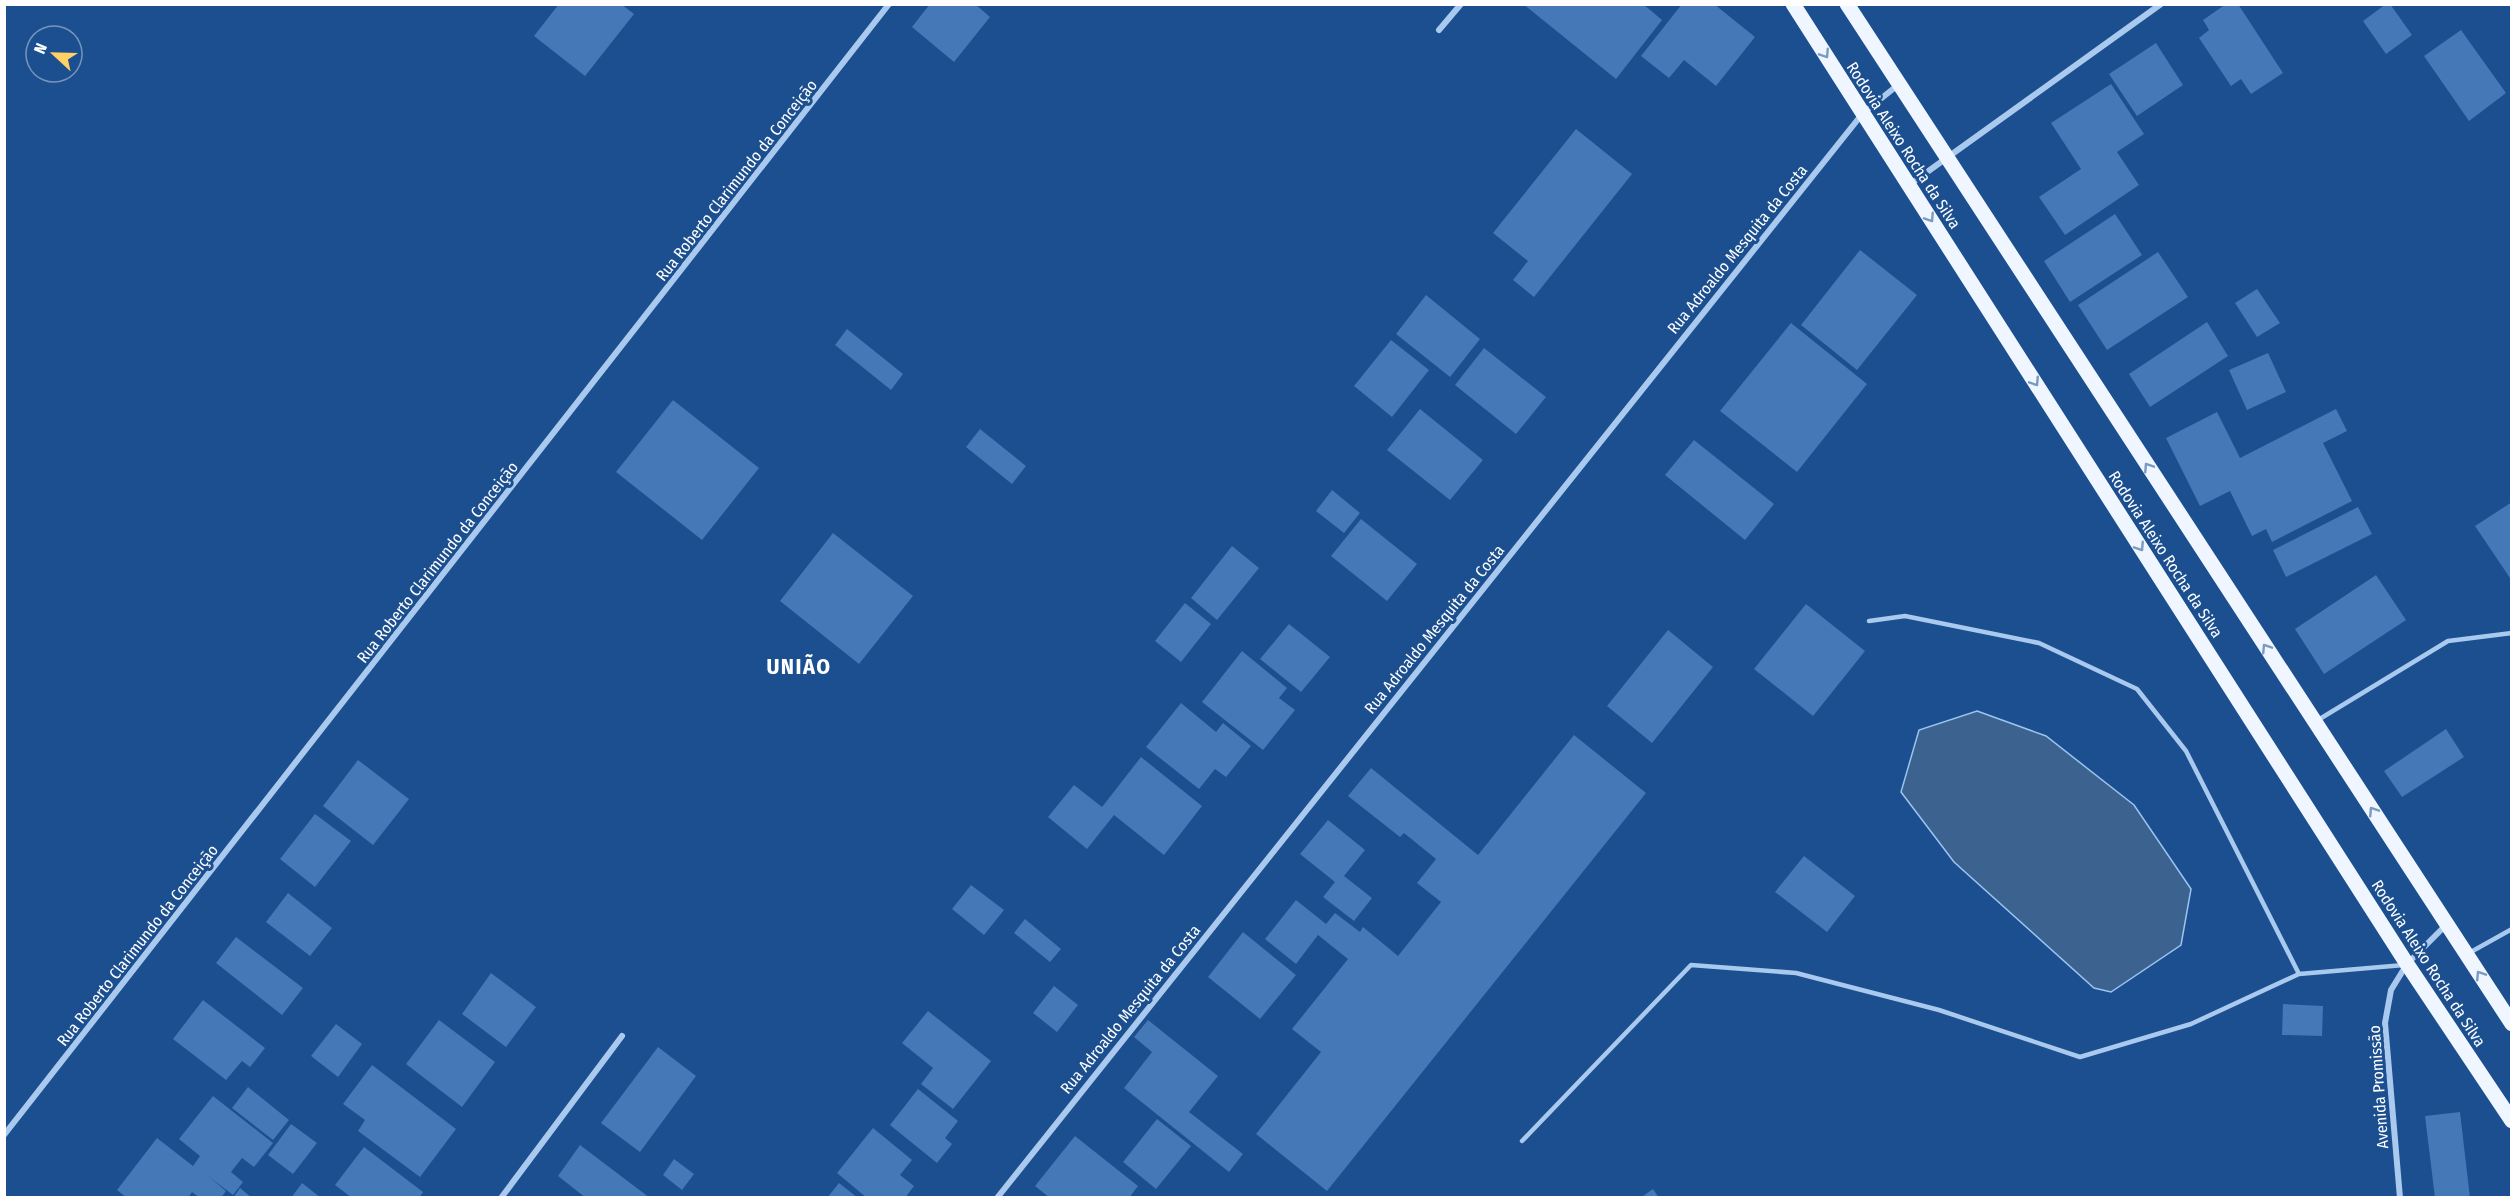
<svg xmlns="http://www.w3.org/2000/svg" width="2516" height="1202" font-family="'Fira Sans Condensed',sans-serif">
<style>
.water{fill:#3c6290;stroke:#9cc4f0;stroke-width:1.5}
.building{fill:#4478b7}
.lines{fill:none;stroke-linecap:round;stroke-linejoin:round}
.service{stroke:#a9c9ee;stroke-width:4.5}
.minor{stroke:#a9c9ee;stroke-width:6}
.primary{stroke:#f0f6ff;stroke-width:15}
.oneway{stroke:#7b9ac1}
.labels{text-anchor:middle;stroke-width:6;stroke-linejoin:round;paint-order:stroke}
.street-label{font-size:16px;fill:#fff;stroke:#1b4f8f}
.district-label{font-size:22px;font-weight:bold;letter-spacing:1.5px;fill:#fff;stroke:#1b4f8f}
</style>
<rect width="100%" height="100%" fill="#1b4f8f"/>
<path class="water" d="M1977,711l69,25 88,69 57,84 -10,56 -70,47 -17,-4 -140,-126 -53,-70 18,-62z"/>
<path class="building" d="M559,4h62l13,10 -49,62 -51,-40z
M930,4h45l15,13 -36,45 -42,-35z
M1523,4h120l19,16 -46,59z
M1682,4h32l41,33 -39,49 -32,-26 -15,18 -28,-22z
M2226,4h12l45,69 -32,21 -10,-15 -10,7 -32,-48 10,-8 -6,-10z
M2386,4h4l22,31 -26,19 -23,-33z
M2461,30l45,63 -37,28 -45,-65z
M2156,43l27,42 -46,31 -28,-42z
M2111,84l33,50 -27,18 22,33 -74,50 -26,-38 42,-28 -30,-46z
M1576,129l56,45 -98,123 -21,-17 15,-19 -35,-28z
M2115,214l27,41 -72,47 -26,-41z
M1860,250l57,45 -60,75 -56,-45z
M2158,252l30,45 -81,53 -29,-45z
M2257,289l23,34 -23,14 -22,-34z
M1426,295l54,44 -30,38 -54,-43z
M2207,322l21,34 -78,51 -21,-33z
M1791,323l76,61 -70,88 -77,-61z
M847,329l56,45 -12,16 -56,-45z
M1391,340l38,30 -37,47 -38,-31z
M1484,348l62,49 -30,37 -61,-49z
M2268,353l18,39 -39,18 -18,-40z
M673,400l86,68 -57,72 -86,-68z
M1420,409l63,51 -33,40 -63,-50z
M2336,409l11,22 -24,12 29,58 -80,41 -6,-13 -14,7 -22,-45 -30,15 -34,-68 51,-26 23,46z
M980,429l46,37 -14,18 -46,-37z
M1694,440l80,64 -29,36 -80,-65z
M1332,490l28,23 -16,20 -28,-22z
M2512,502v79l-37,-55z
M2358,507l14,27 -86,43 -13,-27z
M1361,519l56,45 -30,37 -56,-45z
M833,533l80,63 -54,68 -79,-63z
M1232,546l27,22 -42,52 -26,-22z
M2376,575l30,45 -82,54 -29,-45z
M1185,603l26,21 -30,38 -26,-21z
M1806,604l59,47 -52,65 -59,-47z
M1289,624l41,33 -29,35 -41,-33z
M1668,630l45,37 -61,76 -45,-37z
M1242,651l45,37 -8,10 16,12 -32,40 -61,-48z
M1181,703l35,29 7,-9 28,23 -25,31 -11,-8 -16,20 -53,-42z
M2446,729l18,28 -62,40 -18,-26z
M1574,735l72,58 -319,398 -71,-57 65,-82 -29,-23 56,-70 -30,-24 -22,29 -31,-25 31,-39 30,24 9,-11 25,19 3,-5 35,29 43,-54 -24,-19 19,-24 -32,-26 -4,4 -52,-41 23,-28 107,87z
M1141,757l61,49 -38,49 -50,-40 -27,34 -39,-32 26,-32 28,22z
M358,760l51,39 -36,46 -50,-39z
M315,814l36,27 -36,46 -35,-28z
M1328,820l37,30 -21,26 28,22 -18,23 -31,-24 12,-15 -35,-28z
M1804,856l51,40 -28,36 -52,-40z
M971,885l33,25 -20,25 -32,-26z
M288,893l44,35 -22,28 -44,-34z
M1025,919l36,30 -11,13 -36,-29z
M1243,932l53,43 -36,44 -52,-42z
M236,937l67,51 -21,27 -66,-52z
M491,973l45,34 -30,40 -44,-33z
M1054,986l24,19 -21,27 -24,-19z
M203,1000l62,48 -15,19 -8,-6 -16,19 -53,-41z
M2283,1004l40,2 -1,30 -40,-1z
M928,1011l63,50 -38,48 -32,-25 12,-16 -31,-25z
M439,1020l56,42 -33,45 -56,-43z
M1148,1020l70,56 -29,36 54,42 -14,18 -105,-84 28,-36 -18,-15z
M336,1024l26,20 -24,33 -27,-21z
M658,1047l38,29 -56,76 -39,-29z
M372,1065l84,64 -36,48 -62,-46 7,-11 -22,-16z
M248,1087l41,33 -16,20 -41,-32z
M918,1089l40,32 -13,17 7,6 -15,19 -47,-38z
M213,1096l60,47 -19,24 -12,-9 -11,14 12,10 -10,13 -25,-19 18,15 -5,7h-21l-8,-6 -4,6h-61l-10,-8 40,-52 36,28 7,-10 -21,-17z
M2460,1112l10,86h-35l-10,-82z
M1157,1119l34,27 -35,43 -33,-27z
M291,1124l26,19 -24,31 -25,-19z
M873,1128l39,32 -12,15 14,11 -9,12h-38l-30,-25z
M1075,1136l63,50 -9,12h-79l-15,-12z
M580,1145l70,53h-64l-28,-22z
M364,1147l59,45 -4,6h-67l-17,-13z
M674,1159l20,15 -12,16 -19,-15z
M302,1183l19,15h-30z
M839,1183l19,15h-31z
M240,1188l12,10h-19z
M1653,1189l6,9h-19z"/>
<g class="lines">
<path class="service" d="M1869,621l36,-5 134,27 98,46 49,62 113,223
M2318,720l130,-79 64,-8
M2469,953l43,-24
M1522,1141l169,-176 105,8 143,37 141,47 111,-33 108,-50 105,-9"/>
<path class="minor" d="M1439,30l22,-26
M1909,185l252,-181
M4,1135l885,-1131
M501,1198l121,-162
M997,1198l866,-1085 35,-28
M2400,1198l-15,-175 6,-33 16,-26 40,-40"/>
<path class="primary" d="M1793,4l614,960 105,157
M1847,4l665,1020"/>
</g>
<defs><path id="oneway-chevron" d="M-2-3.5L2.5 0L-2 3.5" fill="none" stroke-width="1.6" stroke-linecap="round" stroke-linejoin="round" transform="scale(1.5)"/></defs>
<g class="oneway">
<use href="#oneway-chevron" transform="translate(1825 54) rotate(57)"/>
<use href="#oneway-chevron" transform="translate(1930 218) rotate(57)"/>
<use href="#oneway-chevron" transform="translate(2035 382) rotate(57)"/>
<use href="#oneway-chevron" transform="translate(2148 467) rotate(-123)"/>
<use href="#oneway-chevron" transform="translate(2140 547) rotate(57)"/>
<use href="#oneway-chevron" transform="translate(2266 648) rotate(-123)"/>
<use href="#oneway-chevron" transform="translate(2373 811) rotate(-123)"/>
<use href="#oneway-chevron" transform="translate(2480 975) rotate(-123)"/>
</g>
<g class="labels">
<g class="street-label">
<text transform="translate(1904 145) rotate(57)" y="6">Rodovia Aleixo Rocha da Silva</text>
<text transform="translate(736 180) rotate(-52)" y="6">Rua Roberto Clarimundo da Conceição</text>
<text transform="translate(1737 249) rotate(-51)" y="6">Rua Adroaldo Mesquita da Costa</text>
<text transform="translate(2166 554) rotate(57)" y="6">Rodovia Aleixo Rocha da Silva</text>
<text transform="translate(437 562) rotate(-52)" y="6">Rua Roberto Clarimundo da Conceição</text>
<text transform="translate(1434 629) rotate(-51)" y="6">Rua Adroaldo Mesquita da Costa</text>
<text transform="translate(137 945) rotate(-52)" y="6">Rua Roberto Clarimundo da Conceição</text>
<text transform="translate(2429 963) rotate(57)" y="6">Rodovia Aleixo Rocha da Silva</text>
<text transform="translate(1130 1009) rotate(-51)" y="6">Rua Adroaldo Mesquita da Costa</text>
<text transform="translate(2378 1087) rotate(-94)" y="6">Avenida Promissão</text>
</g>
<g class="district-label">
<text x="799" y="674">UNIÃO</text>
</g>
</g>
<rect width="2516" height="1202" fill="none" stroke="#ffffff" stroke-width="12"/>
<g transform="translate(54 54) rotate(292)"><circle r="28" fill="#1b4f8f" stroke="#7695bc" stroke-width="1.5"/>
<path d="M0-4.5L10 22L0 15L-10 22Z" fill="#ffd166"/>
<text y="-9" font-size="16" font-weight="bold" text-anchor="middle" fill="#ffffff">N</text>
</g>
</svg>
